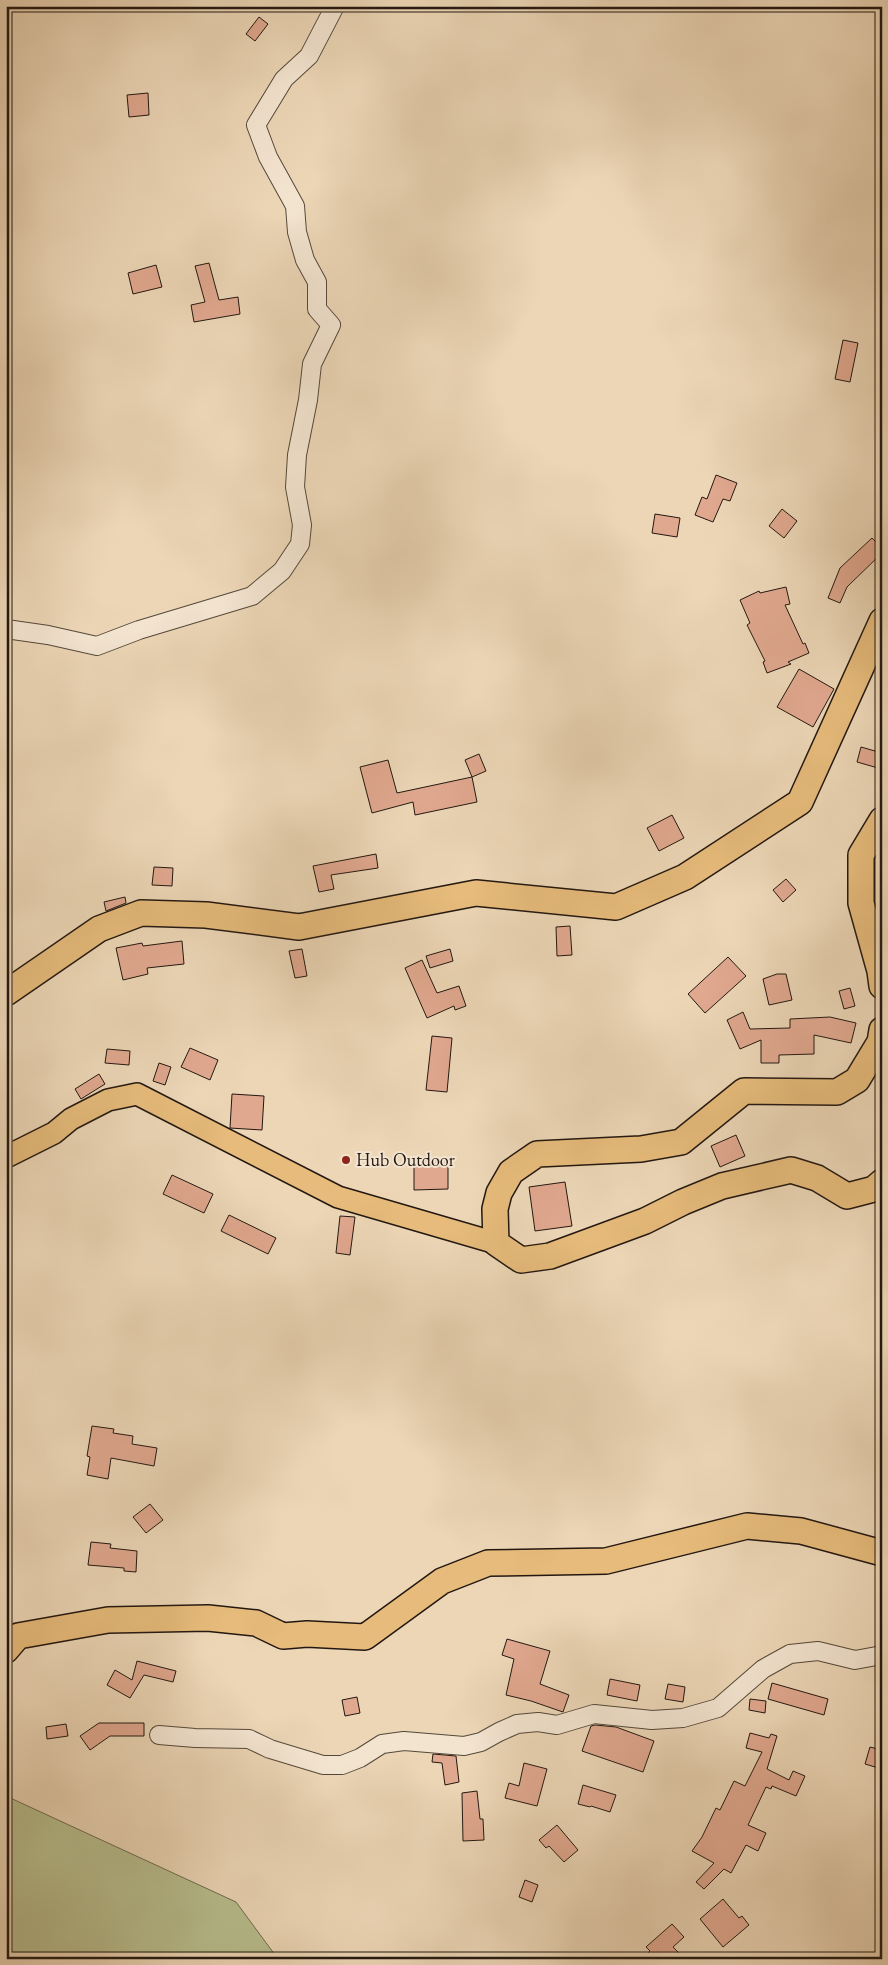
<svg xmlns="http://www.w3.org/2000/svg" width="888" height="1965" font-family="'EB Garamond',serif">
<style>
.green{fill:#b8be8e;stroke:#6e6b50}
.building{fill:#e0a88f;stroke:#231811}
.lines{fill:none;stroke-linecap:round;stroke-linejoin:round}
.minor-casing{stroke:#55483a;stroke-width:20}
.major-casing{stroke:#231811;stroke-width:24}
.highway-casing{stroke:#231811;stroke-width:28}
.minor{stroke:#f3e4d0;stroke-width:18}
.major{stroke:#e6bb7b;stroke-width:21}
.highway{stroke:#e6bb7b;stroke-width:25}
.poi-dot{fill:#8f2418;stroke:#f3e4d0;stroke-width:2}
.labels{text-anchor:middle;stroke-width:4;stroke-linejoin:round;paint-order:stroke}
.poi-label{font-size:18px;fill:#231811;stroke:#f3e4d0;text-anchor:start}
</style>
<rect width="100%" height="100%" fill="#ecd6b6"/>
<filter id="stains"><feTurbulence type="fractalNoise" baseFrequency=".004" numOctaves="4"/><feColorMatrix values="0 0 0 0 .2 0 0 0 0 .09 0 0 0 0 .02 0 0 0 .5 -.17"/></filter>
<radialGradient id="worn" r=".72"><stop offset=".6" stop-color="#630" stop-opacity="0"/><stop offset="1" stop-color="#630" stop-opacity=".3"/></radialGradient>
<path class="green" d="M6,1796l230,106 42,57h-272z"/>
<path class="building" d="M259,17l9,7 -13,17 -9,-7z
M148,93l1,22 -20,2 -2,-22z
M209,263l10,37 19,-3 2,17 -46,8 -3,-17 14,-3 -10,-36z
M156,265l6,22 -29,7 -5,-21z
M843,340l15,3 -8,39 -15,-3z
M716,475l21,8 -7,18 -7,-2 -10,23 -18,-7 7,-18 5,2z
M782,509l15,12 -13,17 -15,-12z
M655,514l25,4 -3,19 -25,-4z
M872,538l10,10v5l-35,34 -7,16 -12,-5 12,-30z
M786,587l4,17 -5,1 18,39 2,-1 4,10 -21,9 3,2 -24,9 -4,-11 2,-1 -18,-36 3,-2 -10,-23 19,-9 1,2z
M799,669l35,20 -21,38 -36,-20z
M861,747l21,6 -4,15 -21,-6z
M479,754l7,17 -14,6 -7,-17z
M388,760l9,33 75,-16 5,25 -62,13 -2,-13 -41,11 -12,-46z
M672,815l12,23 -25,13 -12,-23z
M376,854l2,14 -47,7 3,14 -15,3 -6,-26z
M154,867l19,1 -1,18 -20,-1z
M786,879l10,11 -13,12 -10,-12z
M125,897l1,6 -20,8 -2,-9z
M570,926l2,29 -15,1 -1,-29z
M182,941l2,23 -37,4 1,6 -25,6 -7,-32 26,-5 1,3z
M302,949l5,27 -12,2 -6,-27z
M450,949l3,12 -23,7 -4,-12z
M728,957l18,19 -41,37 -17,-19z
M422,960l15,33 22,-7 7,20 -11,4 -1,-4 -27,12 -22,-50z
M777,974h9l6,26 -23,5 -6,-26z
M850,988l5,18 -11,3 -5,-18z
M743,1012l7,17 40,-1v-9l40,-2 26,6 -5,20 -37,-8v19l-35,1v8h-18v-23l-21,9 -13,-29z
M432,1036l20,2 -5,54 -21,-2z
M190,1048l28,12 -8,20 -29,-13z
M107,1049l23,2 -1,14 -24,-2z
M159,1063l12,4 -6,18 -12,-4z
M99,1074l6,10 -24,15 -6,-10z
M232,1094l32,2 -2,34 -32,-2z
M736,1135l9,21 -25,11 -9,-21z
M448,1160v29l-34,1v-29z
M172,1175l41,19 -9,19 -41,-19z
M565,1182l7,44 -37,5 -6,-44z
M229,1215l47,23 -8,16 -47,-23z
M340,1216l15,1 -5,38 -14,-2z
M92,1426l22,3 -1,4 20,3 -1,8 25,4 -3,18 -43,-8 -3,21 -21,-4 3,-18 -3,-1z
M150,1504l13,16 -17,13 -13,-16z
M91,1542l20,2 -1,4 27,3 -1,21 -12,-1v-3l-36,-3z
M507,1639l43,12 -10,33 29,11 -6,17 -32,-11 -25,-6 8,-36 -12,-4z
M137,1661l39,10 -3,11 -29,-7 -14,23 -23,-13 8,-15 17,10z
M610,1679l30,6 -3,16 -30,-6z
M772,1683l56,16 -4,16 -56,-16z
M668,1684l17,3 -2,15 -18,-3z
M357,1697l3,16 -15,3 -3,-16z
M750,1699l16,2 -1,12 -16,-3z
M99,1723h45v13h-34l-20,14 -10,-14z
M66,1724l2,12 -21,3 -1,-12z
M595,1725l21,2 38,14 -11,31 -61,-21 9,-25z
M750,1733l19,5 2,-4 6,2 -10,33 22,11 4,-9 12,5 -9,20 -24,-10 -1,3 -5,-2 -18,38 18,8 -8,18 -12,-6 -15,28 -7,-4 -20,20 -8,-7 18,-19 -22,-12 10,-14 14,-29 4,2 14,-29 11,5 17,-34 -16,-4z
M870,1747l12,3v19l-17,-5z
M433,1754l23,2 3,26 -14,3 -3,-22 -10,-1z
M524,1763l23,6 -10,37 -32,-8 4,-15 10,3z
M583,1785l33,10 -6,17 -19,-6 -1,1 -12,-3z
M477,1791l3,28h3l1,21 -21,1 -1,-48z
M557,1825l21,25 -14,12 -15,-16 -3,2 -7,-8z
M525,1880l13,5 -6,17 -13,-5z
M723,1899l16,19 3,-2 7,9 -26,22 -23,-28z
M672,1924l12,13 -11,10 12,12h-43l8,-8 -4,-4z"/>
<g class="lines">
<g class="minor-casing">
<path id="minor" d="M6,629l42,6 49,11 42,-16 113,-34 30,-25 18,-27 2,-19 -7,-38 2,-32 11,-55 4,-36 19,-39 -14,-16v-27l-12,-22 -8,-28 -2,-26 -27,-49 -12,-32 28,-46 25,-23 26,-50
M159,1735l36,3 54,1 21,10 53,16h19l18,-7 22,-14 22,-3 60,5 17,-4 18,-10 18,-8 21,-2 19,3 37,-11 58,6 31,-2 35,-10 45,-39 27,-15 28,-3 37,9 27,-5"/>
</g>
<g class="major-casing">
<path id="major" d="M6,1157l48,-24 17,-14 37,-19 29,-6 201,103 158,46"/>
</g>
<g class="highway-casing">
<path id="highway" d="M882,820l-21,35v48l19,68 2,15
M6,993l93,-64 42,-16 65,2 93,12 177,-34 140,14 69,-30 115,-75 82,-181
M882,1030l-2,12 -23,38 -20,12 -93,-1 -63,51 -40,7 -104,5 -26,18 -12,21 -4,16 1,34 25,17 29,-4 95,-35 38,-19 39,-16 69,-16 26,8 30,18 27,-7 8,-7
M6,1650l12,-14 90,-16 100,-2 48,5 27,13 24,-2 58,3 77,-56 46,-18 118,-2 141,-35 54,5 81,22"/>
</g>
<use href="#minor" class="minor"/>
<use href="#major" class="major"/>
<use href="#highway" class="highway"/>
</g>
<circle class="poi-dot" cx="346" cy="1160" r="5"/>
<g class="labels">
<g class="poi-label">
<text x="356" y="1166">Hub Outdoor</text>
</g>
</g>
<rect width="888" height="1965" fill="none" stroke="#ecd6b6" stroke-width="25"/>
<rect x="8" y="8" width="873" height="1950" fill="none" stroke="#231811" stroke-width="2.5"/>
<rect x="12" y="12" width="863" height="1940" fill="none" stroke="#231811"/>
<rect width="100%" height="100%" filter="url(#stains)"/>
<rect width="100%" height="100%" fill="url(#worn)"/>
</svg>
